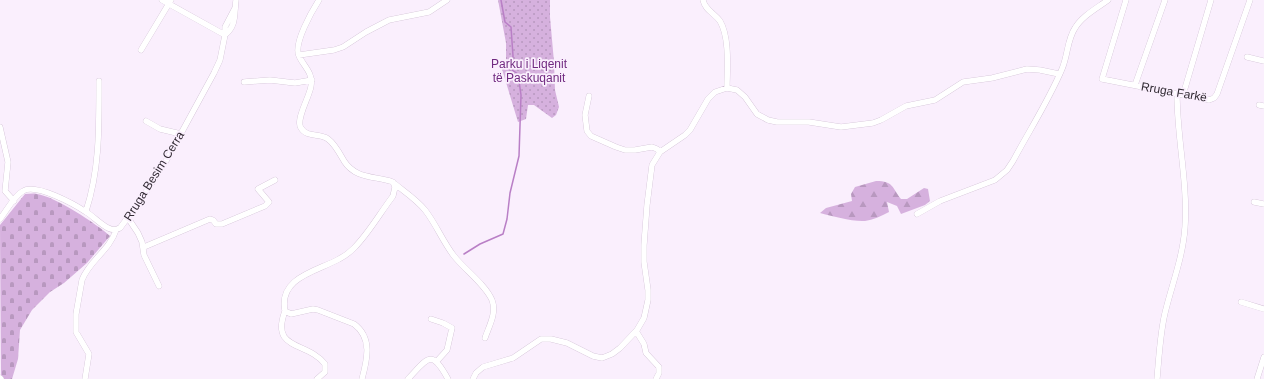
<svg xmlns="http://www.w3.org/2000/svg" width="1264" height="379" font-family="Arial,sans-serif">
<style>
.grass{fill:url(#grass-dots)}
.forest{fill:url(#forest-firs)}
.cemetery{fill:url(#cemetery-stones)}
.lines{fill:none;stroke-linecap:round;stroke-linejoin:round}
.stream{stroke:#b97fc6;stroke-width:1.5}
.minor-casing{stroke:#cab7ce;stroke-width:6}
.minor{stroke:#fff;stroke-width:5.5}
.labels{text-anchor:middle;stroke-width:3.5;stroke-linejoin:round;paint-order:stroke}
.park-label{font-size:12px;fill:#712a80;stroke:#faeffd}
.street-label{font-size:12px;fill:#322b34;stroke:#faeffd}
</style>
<defs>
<pattern id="grass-dots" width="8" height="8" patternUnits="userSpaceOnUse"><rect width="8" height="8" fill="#d6b1de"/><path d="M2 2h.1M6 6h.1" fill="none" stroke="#b898bf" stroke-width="1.8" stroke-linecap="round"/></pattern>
<pattern id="forest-firs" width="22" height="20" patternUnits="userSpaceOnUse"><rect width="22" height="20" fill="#d6b1de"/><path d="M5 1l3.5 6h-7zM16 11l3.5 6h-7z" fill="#b898bf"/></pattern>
<pattern id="cemetery-stones" width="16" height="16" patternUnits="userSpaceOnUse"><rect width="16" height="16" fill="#d6b1de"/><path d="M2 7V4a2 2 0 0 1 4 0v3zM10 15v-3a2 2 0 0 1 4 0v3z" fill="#b898bf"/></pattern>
</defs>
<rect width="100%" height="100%" fill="#faeffd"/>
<path class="grass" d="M498,0h52v17l4,45 1,28 4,17 -3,8 -4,3 -18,-13h-6l-2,14 -8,3 -16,-53 4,-9v-17z"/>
<path class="forest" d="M876,181c18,0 16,7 25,18h6l17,-11 4,1 2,12 -5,4 -24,9 -4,-8 -10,-4 2,10c-8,4 -16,8 -24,9 -12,1 -33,-5 -45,-8l6,-5 26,-7 -1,-7 4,-7z"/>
<path class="cemetery" d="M25,194c4,0 8,-1 12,0 17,2 60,30 73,42l-23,27 -23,20 -14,9 -18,18 -12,20 -2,29 -6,20h-11l-1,-154z"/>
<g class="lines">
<path class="stream" d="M464,254l16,-10 23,-10 4,-15 3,-26 9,-37 2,-61 -3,-21 -6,-4 1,-14 -2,-29 -6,-5 -4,-22"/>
<g class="minor-casing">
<path id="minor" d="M162,0l63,35
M319,0c-7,11 -26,44 -20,56 5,11 14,16 12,30 -1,10 -16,34 -10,42 6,10 19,5 27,11 7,5 12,15 16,22 11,17 28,15 46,20l3,1 2,5 -2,9c-13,17 -24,37 -39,52 -4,4 -9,8 -15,11 -21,12 -61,18 -54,52l6,3 22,-5 5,1 36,14c19,14 13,36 8,55
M703,0c2,10 11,13 17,21 10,17 7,48 7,67
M1126,0l-24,79 107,21 5,-2 3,-4 33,-94
M225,35c12,-10 9,-21 11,-35
M141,50l30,-50
M299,55l35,-5 9,-3 23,-15 23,-12 40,-8 18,-12
M1247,57l17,4
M244,82l26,-2 25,3 17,-3
M1135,85l30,-85
M1183,95l28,-95
M589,96l-4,19 2,16 4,5 25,11 9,3h10l17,-3 5,2 3,3
M1259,105l5,1
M146,121l14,8 21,5
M0,127l8,35 -3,29 9,10
M395,184c10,8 22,16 30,26 11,14 18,32 29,46 11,14 31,28 38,44 5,13 -3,26 -7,38
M1254,202l10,2
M86,211c14,-42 13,-86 13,-130
M917,214l23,-13 55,-21 12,-10 6,-9c16,-30 36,-61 49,-92 6,-14 5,-29 13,-41 7,-12 22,-20 33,-28
M128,218l10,15 4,9 2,13 15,31
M0,219c7,-9 14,-23 23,-28 13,-8 51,13 63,21 7,4 14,12 22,16 4,2 8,2 12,0l20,-27 26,-40 48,-88 6,-13 5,-25v-8l10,-19
M144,247l66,-28 3,1 3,4h6l43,-18 4,-4 -11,-13 17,-9
M1241,302l23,7
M285,311c-15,40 22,30 40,53v8l-8,7
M431,319l12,4 9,5 -5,22 -10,11
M636,331l8,13 2,9 13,14v6l-3,6
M0,378l1,1
M85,379l4,-25 -13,-22v-18l6,-34c7,-19 28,-30 34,-50
M408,379c20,-21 23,-31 40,0
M473,379l3,-6 7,-6 30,-9 28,-19h10l16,4 26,13 9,2 10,-4 8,-6 17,-18 7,-12 4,-18v-10l-4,-28v-17l3,-40 5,-40 8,-13 25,-17 5,-5 18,-31 7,-7 12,-4 10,2 8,7 12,17 11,6 9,2h32l32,5 32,-4 8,-3 25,-14 29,-6 28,-18 29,-4 35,-9 13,1 19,4
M1157,379c2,-22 3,-45 8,-66 7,-29 18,-56 20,-86 3,-44 -8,-89 -8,-133
M1257,379l7,-22"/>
</g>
<use href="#minor" class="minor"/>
</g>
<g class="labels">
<g class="park-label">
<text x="529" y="68">Parku i Liqenit<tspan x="529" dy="14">të Paskuqanit</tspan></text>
</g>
<g class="street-label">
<text transform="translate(1174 92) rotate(10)" y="4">Rruga Farkë</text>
<text transform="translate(154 176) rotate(-58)" y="4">Rruga Besim Cerra</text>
</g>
</g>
</svg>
